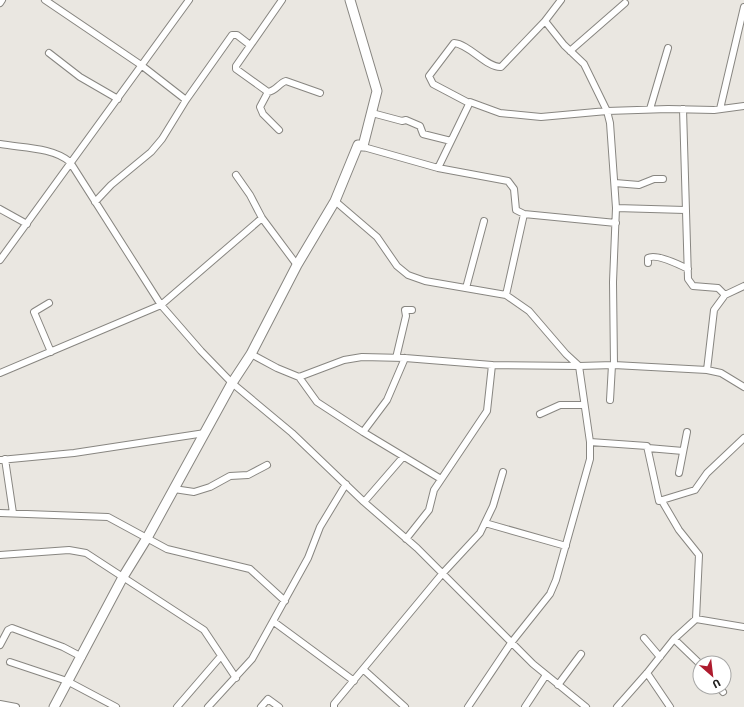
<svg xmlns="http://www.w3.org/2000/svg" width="744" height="707" font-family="Signika,sans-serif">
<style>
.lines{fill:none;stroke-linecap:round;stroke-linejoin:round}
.street-casing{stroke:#888681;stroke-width:8}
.secondary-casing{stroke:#888681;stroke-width:11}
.street{stroke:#fff;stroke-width:6}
.secondary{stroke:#fff;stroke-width:9}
</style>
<rect width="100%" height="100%" fill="#eae7e1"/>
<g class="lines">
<g class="street-casing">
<path id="street" d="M45,0l96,65 45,35
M282,0l-46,66v3l32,23c8,-1 11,-9 18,-11l34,12
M561,0l-16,21 19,24 20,19 23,47 3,12 6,85 -3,74 1,83
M0,3l2,-3
M570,51l55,-48
M49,53l31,24 38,22
M268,92l-8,15 3,7 16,16
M469,103l-36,-19 -4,-8 25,-33c15,1 33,25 47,24l44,-46
M650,109l18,-61
M683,109l5,170 5,7 25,2 7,7
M720,109l24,-102
M372,113l30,8 4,-1 14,6 3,8 28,7
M0,144c22,4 53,3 70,18l91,143 40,46 31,32 60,50 72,69 53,46 116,116 53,43
M360,146l78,22 70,13 6,8 2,21 8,4 92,9
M438,168l32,-66 30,11 41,4 66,-6 61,-2 46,1 30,-4
M236,175l14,20 12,23 35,47
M615,183l24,2 15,-6h9
M335,201l42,36 20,29 11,9 17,6 81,14 23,16 37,43 13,12 35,-1 93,5 14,3 23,14
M95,202l16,-17 40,-33 11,-13 24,-39 46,-65h5l13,10
M616,208l69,2
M0,209l27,15
M0,260l189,-260
M648,263v-5c8,-5 32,7 40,11
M466,288l18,-67
M506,295l18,-81
M49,303l-15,9 17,40
M251,354l26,14 22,9 45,-17 18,-3 43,1 87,7 87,1 11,76v17l-34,121 -6,14 -39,49 -43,64
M396,358l10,-42 -1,-6h7
M707,370l7,-60 11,-15 19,-9
M0,373l161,-68 101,-87
M299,377l18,25 46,30 78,47
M610,400l2,-35
M540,414l20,-9h24
M363,432l24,-32 18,-42
M590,442l57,4 12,55 36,-11 12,-17 37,-35
M648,448l35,3
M5,459l8,54
M0,460l74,-7 131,-20
M679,473l8,-41
M174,489l20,3 16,-5 20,-11 18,-1 19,-10
M662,501l17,29 20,25 -3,64
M364,502l39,-45
M0,513l108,4 59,32 83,20 35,32
M485,523l81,23
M406,539l23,-29 5,-20 53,-79 5,-46
M0,555l69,-5 17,3 118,77 32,48
M274,622l80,59
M644,638l16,19
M674,639l26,25
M0,645l8,-15 4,-2 51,19 19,10
M10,662l57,19 49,26
M364,670l41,37
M647,673l23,34
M558,685l23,-31
M719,687l4,5
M0,704l16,3
M177,707l44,-51
M208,707l44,-48 56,-101 12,-31 26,-43
M261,707l7,-8 11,8
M334,707v-3l108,-130 38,-41 13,-27 10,-34
M525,707l21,-32
M617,707l30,-34 27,-34 22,-20 48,8"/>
</g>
<g class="secondary-casing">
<path id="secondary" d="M54,707l69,-130 24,-39 85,-155 19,-29 46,-89 38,-64 23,-56 5,1 14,-55 -27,-91"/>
</g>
<use href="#street" class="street"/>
<use href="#secondary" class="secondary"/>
</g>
<g transform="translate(712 675) rotate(152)"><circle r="19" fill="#ffffff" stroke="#a7a7a6"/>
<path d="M0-3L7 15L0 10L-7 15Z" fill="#ae1b2e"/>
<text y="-6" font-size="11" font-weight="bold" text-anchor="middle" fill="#242321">U</text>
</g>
</svg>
